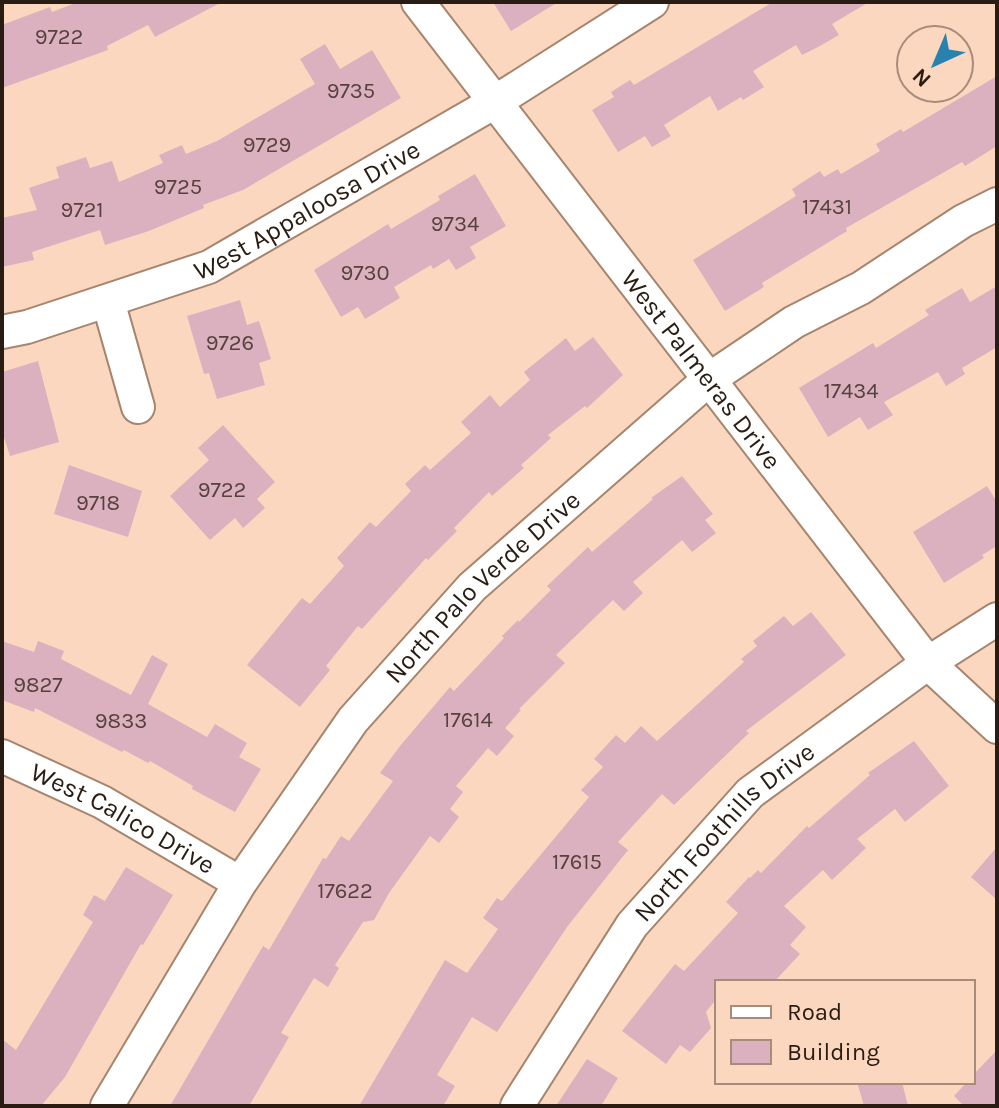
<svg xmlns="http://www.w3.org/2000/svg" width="999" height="1108" font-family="Karla,sans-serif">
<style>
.building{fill:#dbb1bf}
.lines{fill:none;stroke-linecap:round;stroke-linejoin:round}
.minor-casing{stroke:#a6856e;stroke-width:36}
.minor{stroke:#fff;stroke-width:32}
.labels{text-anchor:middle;stroke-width:8;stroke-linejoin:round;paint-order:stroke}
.number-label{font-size:22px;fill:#56413e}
.street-label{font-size:26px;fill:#291c13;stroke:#fcd7bf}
</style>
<rect width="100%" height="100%" fill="#fcd7bf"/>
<path class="building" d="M78,2h144l-67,35 -7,-12 -41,21 1,4 -106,38v-63l48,-18 2,5z
M493,2h65l-47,29z
M773,2h96l-37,22 7,11 -21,12 -16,8 -6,-10 -43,26 11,16 -21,13 -2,-3 -23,14 -8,-15 -46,29 7,11 -19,11 -7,-11 -27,16 -26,-42 22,-13 -3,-5 19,-12 4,5z
M325,44l15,25 32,-19 29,48 -158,92 -40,15 1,3 -55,23 -44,14 -5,-15 -68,22 2,8 -32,7v-49l35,-8 -8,-22 30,-10 -3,-11 30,-10 4,11 22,-7 7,21 44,-19 -4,-8 23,-10 4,9 31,-13 98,-57 -15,-25z
M997,76v70l-32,20 -3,-4 -116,66 1,3 -85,52 2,4 -39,24 -32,-51 103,-64 -4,-7 28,-18 4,6 14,-8 3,5 39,-23 -4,-7 25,-15 2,3z
M475,174l31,52 -36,21 6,11 -20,12 -7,-11 -16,10 -2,-4 -37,22 6,11 -35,21 -7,-12 -17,10 -27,-47 74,-46 3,5 49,-29 -2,-4z
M997,286v61l-35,21 3,6 -19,12 -8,-14 -54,30 9,13 -25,15 -8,-13 -32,20 -29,-49 74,-45 3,5 53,-33 -4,-5 37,-22 8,14z
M240,300l7,25 12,-4 12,38 -12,4 6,22 -48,14 -8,-26 -5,1 -17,-58z
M593,337l30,38 -36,33 -2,-2 -37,29 3,3 -30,27 3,3 -32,28 -3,-4 -35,36 3,3 -29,29 -2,-2 -64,71 -4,-3 -32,40 4,4 -30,37 -53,-42 55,-67 8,6 34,-38 -7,-8 33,-36 6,5 35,-36 -6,-7 20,-19 5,5 41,-37 -10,-11 29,-27 10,12 30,-27 -6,-8 42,-34 9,13z
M38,361l21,81 -49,14 -8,-25v-59z
M223,425l52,57 -18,17 8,9 -22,20 -8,-10 -25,22 -40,-44 39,-36 -11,-12z
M69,465l73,26 -14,46 -74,-23z
M682,476l31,38 -8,6 11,13 -24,19 -10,-12 -49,42 10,11 -19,18 -11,-11 -57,55 9,8 -46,46 2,1 -16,18 9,8 -17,20 -9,-8 -32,38 7,6 -13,17 9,8 -20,26 -9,-7 -41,57 -15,27 -11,2 -28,43 4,3 -11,19 -14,-9 -33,55 8,4 -40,69h-79l93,-160 6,4 54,-92 3,1 15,-23 8,5 44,-60 -13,-8 20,-27 50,-59 4,4 50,-53 -2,-2 16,-16 1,2 32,-32 -4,-4 41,-39 4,5 61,-53 -2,-1z
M987,486l10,16v44l-15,9 2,3 -40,25 -31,-51z
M811,612l35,43 -100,76 3,2 -75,72 -12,-11 -44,48 10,8 -61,77 -70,105 -25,-15 -35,58 18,11 -12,20h-84l86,-146 22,13 31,-44 -15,-11 14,-20 5,3 87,-104 -8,-7 22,-23 -9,-8 22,-24 9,8 16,-17 16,15 87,-79 -3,-3 16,-13 -4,-5 31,-25 9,10z
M2,641l32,11 4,-11 26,10 -3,8 70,36 21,-40 16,9 -20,40 59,33 8,-13 32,19 -8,14 22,12 -26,43 -43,-23 1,-3 -43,-25 -2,2 -24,-13 -2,2 -87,-44 -1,4 -32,-12z
M914,741l35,45 -44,36 -10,-13 -38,30 9,9 -34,32 -9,-10 -39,36 22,21 -16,18 10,9 -26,28h-57v16l-11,14 5,16 -21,24 -10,-7 -14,19 -44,-33 53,-67 9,7 54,-58 -12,-11 23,-25 1,1 8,-8 3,3 46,-47 2,2 61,-53 -2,-2z
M997,847v53l-26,-23z
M126,867l47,28 -30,50 -2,-1 -76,133 -24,29h-39v-67l14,11 77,-128 -10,-7 11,-20 11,6z
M997,1050v56h-33l-10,-10 13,-14h6v-7z
M587,1059l31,19 -17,28h-45z
M857,1082h45l6,24h-44z"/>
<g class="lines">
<g class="minor-casing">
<g id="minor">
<path id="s1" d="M418,2l510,661 69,64"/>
<path d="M108,301l30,106"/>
<path id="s2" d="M2,332l25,-5 182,-60 286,-165 157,-100"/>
<path id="s3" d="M2,756l100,46 138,81"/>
<path id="s4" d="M107,1106l133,-223 113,-163 119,-133 236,-207 86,-58 67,-34 102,-67 34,-17"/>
<path id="s5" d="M517,1106l115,-181 118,-132 178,-130 69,-44"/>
</g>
</g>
<use href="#minor" class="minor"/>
</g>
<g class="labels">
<g class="number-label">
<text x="59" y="44">9722</text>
<text x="351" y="98">9735</text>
<text x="267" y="152">9729</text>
<text x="178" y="194">9725</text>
<text x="827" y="214">17431</text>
<text x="82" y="217">9721</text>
<text x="455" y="231">9734</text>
<text x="365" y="280">9730</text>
<text x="230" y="350">9726</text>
<text x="851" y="398">17434</text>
<text x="222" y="497">9722</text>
<text x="98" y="510">9718</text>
<text x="38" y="692">9827</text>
<text x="468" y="727">17614</text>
<text x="121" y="728">9833</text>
<text x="577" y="869">17615</text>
<text x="345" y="898">17622</text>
</g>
<g class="street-label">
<text dy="9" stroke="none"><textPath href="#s2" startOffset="330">West Appaloosa Drive</textPath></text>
<text dy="9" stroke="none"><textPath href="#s1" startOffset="464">West Palmeras Drive</textPath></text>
<text dy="9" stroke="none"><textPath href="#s4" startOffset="644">North Palo Verde Drive</textPath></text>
<text dy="9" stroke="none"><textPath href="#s3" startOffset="136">West Calico Drive</textPath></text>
<text dy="9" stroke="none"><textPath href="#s5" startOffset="346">North Foothills Drive</textPath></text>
</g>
</g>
<rect width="999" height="1108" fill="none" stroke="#291c13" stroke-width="8"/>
<rect x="715" y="980" width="260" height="104" fill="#fcd7bf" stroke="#a88c7a" stroke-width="2"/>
<rect x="731" y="1006" width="40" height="12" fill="#ffffff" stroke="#a88c7a" stroke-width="2"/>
<text x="787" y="1020" font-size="24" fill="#291c13">Road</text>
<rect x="731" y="1040" width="40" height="24" fill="#dbb1bf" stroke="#a88c7a" stroke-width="2"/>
<text x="787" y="1060" font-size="24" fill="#291c13">Building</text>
<g transform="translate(935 64) rotate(224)"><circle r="38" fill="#fcd7bf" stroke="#a88c7a" stroke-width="2"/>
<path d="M0-6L14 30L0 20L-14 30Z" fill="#2782b0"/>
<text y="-12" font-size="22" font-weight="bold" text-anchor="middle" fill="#291c13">N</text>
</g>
</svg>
